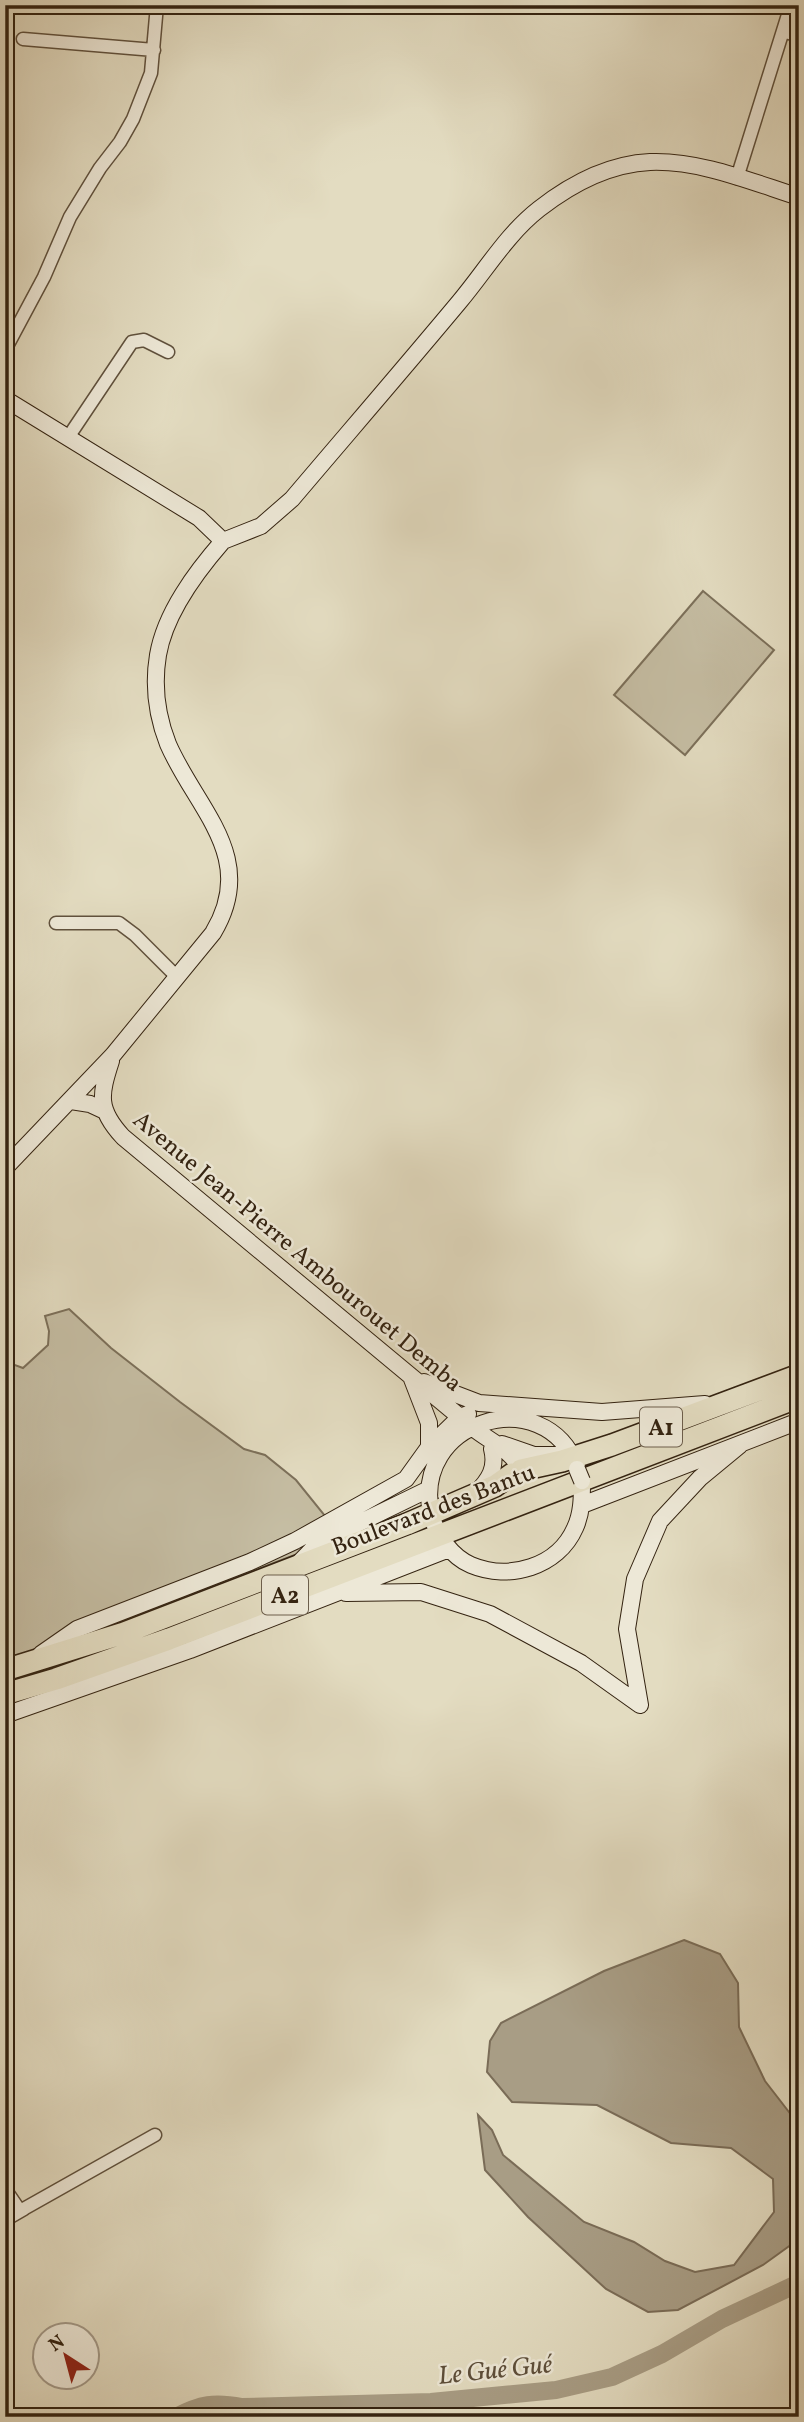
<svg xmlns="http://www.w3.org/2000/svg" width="804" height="2422" font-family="Vollkorn,serif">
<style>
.green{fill:#c5bda3;stroke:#7c705a;stroke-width:2}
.water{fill:#a89d85;stroke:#7a6c57;stroke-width:2}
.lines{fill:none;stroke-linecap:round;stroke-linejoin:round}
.river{stroke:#a89d85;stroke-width:18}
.street-casing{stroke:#60513d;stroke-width:15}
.secondary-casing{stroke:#342311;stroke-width:18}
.highway-casing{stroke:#342311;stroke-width:24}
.street{stroke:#ede8d7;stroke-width:12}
.secondary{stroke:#ede8d7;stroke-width:16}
.highway{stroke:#e3dcc1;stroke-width:21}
.secondary-bridge-casing{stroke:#342311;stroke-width:18;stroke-linecap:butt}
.secondary-bridge{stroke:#ede8d7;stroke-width:16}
.labels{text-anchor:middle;stroke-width:5;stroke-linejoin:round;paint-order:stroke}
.shield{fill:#ede8d7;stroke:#6c5e4c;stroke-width:2}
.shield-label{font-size:23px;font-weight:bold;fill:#342311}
.street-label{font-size:24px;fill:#342311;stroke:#ede8d7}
.water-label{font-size:26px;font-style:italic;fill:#5d4e3a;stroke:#ede8d7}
</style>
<rect width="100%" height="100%" fill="#e3dcc1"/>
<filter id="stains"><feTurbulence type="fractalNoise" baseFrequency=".00286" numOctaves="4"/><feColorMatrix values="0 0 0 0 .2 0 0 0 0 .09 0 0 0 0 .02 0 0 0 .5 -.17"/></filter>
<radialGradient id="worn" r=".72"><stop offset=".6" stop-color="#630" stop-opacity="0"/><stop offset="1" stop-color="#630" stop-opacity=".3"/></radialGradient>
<path class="green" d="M703,591l71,59 -89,105 -71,-60z
M69,1309l42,39 69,54 64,47 21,6 31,25 46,57 -178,68 -121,44 -38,9v-287l10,-6 8,3 25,-23 1,-14 -4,-15z"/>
<path class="water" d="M684,1940l36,14 18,29 1,44 26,54 34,44v114l-36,26 -85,45 -30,2 -42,-23 -78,-72 -43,-47 -7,-55 14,15 11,25 81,67 50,20 31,19 30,11 39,-7 40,-53 -1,-33 -42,-31 -60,-5 -74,-38 -85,-3 -25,-30 3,-31 11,-18 103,-52z"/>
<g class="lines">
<path class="river" d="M176,2417c25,-13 38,-15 66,-10l189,-5 125,-12 56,-13 50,-23 60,-35 77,-36"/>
<g class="street-casing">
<path id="street" d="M783,31l16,5
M23,39l131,11
M737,178l54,-173
M5,350l39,-73 26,-60 30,-49 20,-26 13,-23 18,-46 6,-68
M69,436l63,-94 12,-2 24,12
M56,923h63l16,12 42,42
M5,2189l15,22 135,-76
M5,2220l19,-11"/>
</g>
<g class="secondary-casing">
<path id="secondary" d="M5,399l194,119 24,23
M223,541l38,-15 31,-27c56,-66 113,-132 168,-198 26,-31 47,-67 79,-92 32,-25 70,-45 111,-47 50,-2 102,20 149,35
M111,1061c-11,34 -14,48 12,76l349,290c18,15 38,21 49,43
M71,1101l19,3 15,7
M5,1168l108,-113 100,-122c46,-76 -17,-124 -45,-189 -11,-28 -15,-59 -10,-89 7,-42 38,-83 65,-114
M424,1382l55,21 123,9 103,-8
M502,1444l32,11h24
M429,1447l31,-30 8,-3
M577,1467c-32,-87 -169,-47 -145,50 5,19 20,40 39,48 38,16 87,2 104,-37 7,-15 7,-31 7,-47
M476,1493c13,-13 21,-25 16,-44
M582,1505l217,-84
M297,1565l26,-27 30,-12 76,-37
M346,1593l75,-1 69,22 91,49 59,42
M41,1654l36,-25 173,-67 45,-21 111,-62 23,-32v-24l-17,-44
M640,1705l-13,-76 8,-50 25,-58 40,-43 40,-33
M5,1715l185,-65 259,-101"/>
</g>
<g class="highway-casing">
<path id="highway" d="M521,1470l41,-9 50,-16 187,-70
M5,1670l119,-37 283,-109 88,-38 17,-12
M5,1694l51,-15 113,-40 630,-242"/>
</g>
<use href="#street" class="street"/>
<use href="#secondary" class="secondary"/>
<use href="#highway" class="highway"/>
<g class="secondary-bridge-casing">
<path id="secondary-bridge" d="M577,1469l5,12"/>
</g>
<use href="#secondary-bridge" class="secondary-bridge"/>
</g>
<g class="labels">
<g class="shield">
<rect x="640" y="1407.5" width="42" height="39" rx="5"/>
<rect x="262" y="1575.5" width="46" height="39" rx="5"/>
</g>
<g class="shield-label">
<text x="661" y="1435">A1</text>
<text x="285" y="1603">A2</text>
</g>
<g class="street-label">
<text transform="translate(298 1251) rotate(40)" y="8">Avenue Jean-Pierre Ambourouet Demba</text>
<text transform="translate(433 1509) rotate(-21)" y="8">Boulevard des Bantu</text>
</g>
<g class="water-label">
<text transform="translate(495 2369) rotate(-6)" y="9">Le Gué Gué</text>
</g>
</g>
<rect width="804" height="2422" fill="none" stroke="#e3dcc1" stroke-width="28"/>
<rect x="7" y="7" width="790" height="2408" fill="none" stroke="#342311" stroke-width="3.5"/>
<rect x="14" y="14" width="776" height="2394" fill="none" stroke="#342311" stroke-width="2"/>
<g transform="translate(66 2356) rotate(324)"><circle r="33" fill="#ede8d7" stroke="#a39988" stroke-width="2"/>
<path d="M0-5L12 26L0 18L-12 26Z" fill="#8f2418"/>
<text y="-10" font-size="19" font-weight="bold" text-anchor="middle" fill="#342311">N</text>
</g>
<rect width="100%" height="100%" filter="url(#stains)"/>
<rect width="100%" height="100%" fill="url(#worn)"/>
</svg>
